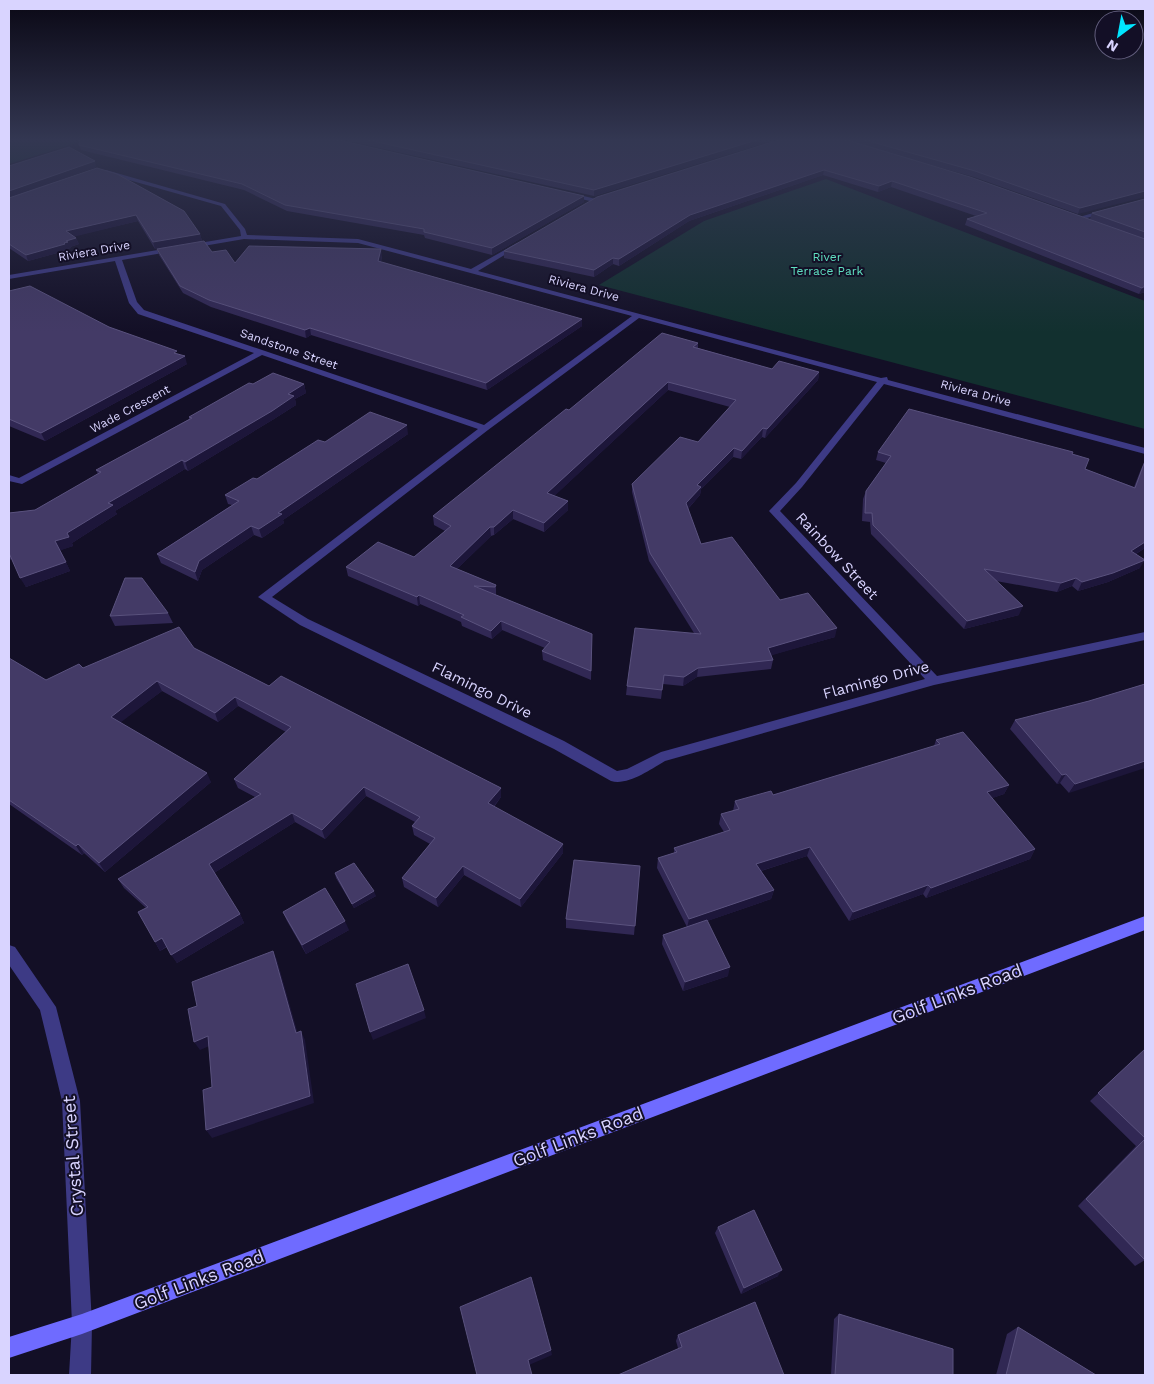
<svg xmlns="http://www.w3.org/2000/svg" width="1154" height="1384" font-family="'Work Sans',sans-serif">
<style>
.green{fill:#12302f}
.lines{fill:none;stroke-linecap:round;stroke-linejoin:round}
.minor{fill:#3d3a85;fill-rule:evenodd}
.secondary{fill:#6f6bff;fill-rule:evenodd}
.wall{fill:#312854}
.shaded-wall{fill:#1d163a}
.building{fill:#433a66;stroke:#5a527e}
.labels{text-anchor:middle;stroke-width:4;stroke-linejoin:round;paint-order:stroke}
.far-street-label{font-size:12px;fill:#d9d4ff;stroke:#130f26}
.far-park-label{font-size:12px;fill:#5fe0c0;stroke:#130f26}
.street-label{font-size:15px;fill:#d9d4ff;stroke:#130f26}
.near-street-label{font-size:18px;fill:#d9d4ff;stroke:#130f26}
</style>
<rect width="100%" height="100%" fill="#130f26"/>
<path class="green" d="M9,138h83l-83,26z
M826,179l319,122v128l-546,-144 105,-64z"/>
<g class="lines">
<path class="minor" d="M106,170l119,34 20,25 2,6 111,4 113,30 46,-26h4v2l-43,26 403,107 6,-1 1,3 257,68v6l-261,-70 -82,103 -22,24 157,165 208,-44v8l-211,45 -269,76c-14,8 -37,25 -54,20l-57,-32 -254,-124 -42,-28 220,-168 -216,-74 -240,129 -13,-3v-6l10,3 235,-125 -116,-39 -9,-11 -14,-42 -106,18v-4l232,-39 -1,-6 -19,-24 -117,-33zM244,239l114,4 274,73 -148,109 -340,-115 -7,-8 -15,-42zM639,318l238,64 -81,101 -27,28 156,168 -264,73 -34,17 -10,2 -53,-30 -256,-122 -36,-22 216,-167z
M567,192l29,7 1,1 -3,2 -29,-7z
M1107,209l2,3 -30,8 -3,-2z
M9,945l6,2 41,60 24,94 12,223 -1,51h-22l3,-51 -10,-223 -22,-91 -31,-45z"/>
<path class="secondary" d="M1145,916v14l-1063,404 -73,24v-21l73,-23z"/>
</g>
<path class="wall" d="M335,138h445l-186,58z
M785,138h360l-67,76 -104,-37 -76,-21 192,63 2,-6 53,-14v93l-6,2 -174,-69 2,-6 9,-3 -85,-29 -13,5 -55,-17 -134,46 -70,45 -6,-2 -19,13 -90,-19v-7z
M79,145l505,57 -92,53 -67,-17 -1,-3 -137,-24 -43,-21 -163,-40z
M9,166l87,1 -74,26 75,-25 103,66 2,7 -47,8 -17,-28 -64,15 2,2 3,6 -9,3 1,1 -4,1 1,1 -40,11 -19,-13z
M157,249l55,3 23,11 147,-7 -1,6 201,57v7l-95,64 -176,-55 -5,3 -95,-31 -28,-14 -24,-38z
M9,291l100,36 69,27 9,10 -142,77 -36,-15z
M698,343v5l74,21 47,3 -1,8 -53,58 -3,-1 -21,22 -8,-2 -32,32 -1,6 -12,14 13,35 79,56 55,37 -64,18 2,5 -2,9 -74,8 -14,9 -20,-2 -2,15 -35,-4 1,-9 67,-53 -45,-72 -17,-69v-8l66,-42 32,-35 -62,-17 -114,106 14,5v9l-24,22 -31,-13 -19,16 -3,1 -34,33 39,16v10l96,39 -1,46 -48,-20 -1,-9 3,-3 -43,-18 -10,9 -30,-13 -1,-4 -41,-18 -2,2 -70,-30 -2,-9 68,-10 31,-26 -11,-6 -1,-9 136,-106z
M253,384h51l2,9 -11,6 1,6 -22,14 -86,52 -3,-2 -70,42 2,3 -45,29 1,3 -13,4 10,21 -44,16 -14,-28 -3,1v-47l26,-3 63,-36 -2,-4 93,-51v-2z
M408,434l-125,86 1,3 -22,15 -8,-3 -52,35 -4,11 -37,-18 -4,-9 75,-49 -4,-1 -3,-9 32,-16 68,-37z
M878,452l194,2 13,15 49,18 7,-18 4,-8v87l-9,6 4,14 -32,14 -30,9 -6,-5 -15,6 -61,-11 23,34 -55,14 -93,-95 -1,-12 -8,-1 1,-22 3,-8 20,-28 -10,-3z
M168,613l5,10 -58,3 -5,-10z
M194,648l75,38 232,102v9l-7,10 69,37v9l-42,54 -57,-32 -26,32 -34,-20 -2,-9 28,-34 -16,-9 -2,-9 3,-4 -49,-26 -41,43 -30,-17 -81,51 26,41 4,9 -67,40 -10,-16 -7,4 -5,-9 -9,-34 -22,-20 -6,-9 137,-82 -17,-9 -4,-9 52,-47 -48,-26 -20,16 -56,-31 -42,31 91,60 -106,90 -21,-19 -2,2 -73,-51v-146l37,22 37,-12z
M1145,684l-76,109 -9,-10 -3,1 -47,-55 5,-9 74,-19z
M936,740l73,45 -5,9 -12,4 43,51 -5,10 -104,39 -3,-4 -74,27 -42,-65 -46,15 13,19 -3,9 -64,22 21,55 -45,15 -21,-47 1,-9 24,-8 -30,-59 1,-10 16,-5v-5l50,-16 -5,-8 2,-10 12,-3 2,-10 38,-6 161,-49z
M640,866l-6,69 -68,-7v-9z
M335,873l41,23 -22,12 -18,-30z
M283,912l66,18 -43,24 -19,-33z
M1145,1049v211l-10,6 -57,-60 58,-60 -46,-45z
M718,1227l60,49 -37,18 -26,-61z
M839,1314l114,61h-122l3,-56z
M1018,1327l78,48h-100l11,-41z
M678,1335l106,40 -106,-27 -2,-7z"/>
<path class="shaded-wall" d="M763,138h17l-186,58v-6z
M95,161l1,6 -87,31v-7z
M824,170l-1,5 -134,46 -70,45v-7l71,-44z
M892,181l-1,6 -13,5 1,-6z
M1145,191v6l-67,17 2,-6z
M584,196v6l-92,53v-7z
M136,215l2,6 -69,17 -3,-7z
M200,234l2,7 -47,8 -2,-7z
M76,238l3,6 -9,3 1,1 -4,1 1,1 -40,11 -2,-6z
M381,249l1,7 -3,12 -1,-7z
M613,258v6l-19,13v-7z
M1145,286v6l-6,2 3,-6z
M582,319v7l-95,64 -1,-7z
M310,328l1,7 -5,3 -1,-8z
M185,356l2,8 -142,77 -4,-8z
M819,372l-1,8 -53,58 2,-9z
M668,382v8l-120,112 -1,-9z
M304,384l2,9 -11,6 1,6 -22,14 -86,52 -3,-9 103,-68z
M407,425l1,9 -125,86 1,3 -22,15 -3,-9 19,-16z
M763,428l-1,9 -21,22 1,-8z
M734,448l-1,9 -32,32 -1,6 -15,17 1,-9 11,-18z
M182,460l3,9 -70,42 2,3 -45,29 1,3 -14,5 -4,-10 12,-8 41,-30z
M568,501v9l-24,22v-9z
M513,510v9l-19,16v-8z
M251,526l3,9 -52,35 -4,11 -3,-9 4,-11z
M490,527l1,9 -40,39 -1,-9z
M1145,542v6l-18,11 4,-8z
M1145,560l-5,8 -32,14 -30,9 4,-9z
M66,562l4,9 -44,16 -6,-9z
M1076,578l-4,8 -15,6 4,-9z
M419,595l1,9 -2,2 -1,-9z
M1023,606l-4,9 -55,14 3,-8z
M501,621l1,9 -10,9 -1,-8z
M837,628l-2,9 -69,20 2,-9z
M698,668l-1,9 -14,9 1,-9z
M157,681l5,10 -46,35 -5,-9z
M235,697l3,9 -20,16 -3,-9z
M1145,761v7l-76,25 6,-9z
M207,773l4,9 -106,90 -6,-9z
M1066,774l-6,9 -3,1 5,-9z
M1009,785l-5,9 -22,8 5,-10z
M364,787l2,9 -41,43 -3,-9z
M501,788v9l-12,15 -1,-9z
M292,813l3,9 -81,51 -5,-9z
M78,844l6,9 -2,2 -6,-9z
M563,844v9l-42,54 -1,-8z
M810,847l-3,9 -53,17 2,-9z
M1035,849l-5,10 -104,39 5,-10z
M463,866l1,9 -26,32 -2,-9z
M928,885l-5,9 -74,27 4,-9z
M774,890l-3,9 -84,29 2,-9z
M374,891l2,5 -22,12 -2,-4z
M240,914l4,9 -67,40 -6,-8z
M345,921l4,9 -43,24 -4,-9z
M162,938l5,8 -7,5 -5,-9z
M273,951l4,9 23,81 -4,-8z
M730,967l-2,9 -45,15 2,-9z
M424,1010l2,8 -53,22 -3,-8z
M301,1031l4,9 9,63 -102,35 -6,-8z
M208,1036l6,8 -14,6 -6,-8z
M782,1270l-4,6 -37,18 3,-6z
M551,1350l1,5 -23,10 -1,-5z"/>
<path class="building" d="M80,138h250l254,58 -92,52 -68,-16v-3l-139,-24 -43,-21 -163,-39z
M359,138h404l-169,52z
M785,138h55l130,39 175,62v47l-3,2 -175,-69 20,-6 -95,-32 -13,5 -55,-16 -134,45 -71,44 -6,-1 -19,12 -90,-19 93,-54z
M858,138h287v53l-65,17 -105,-37z
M69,147l26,14 -86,30v-25z
M97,168l20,6 67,37 16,23 -47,8 -17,-27 -70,16 10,7 -10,3 2,1 -4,1 1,1 -39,11 -17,-11v-46z
M1145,199v33l-53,-19z
M204,241l8,11 14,-2 9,13 14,-17 132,3 -3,12 204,58 -96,64 -176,-55 -5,2 -96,-30 -29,-14 -23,-37z
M30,286l79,41 68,24 -3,2 11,3 -144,77 -32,-14v-128z
M662,333l36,10 -5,4 79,22 7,-8 40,11 -52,57 -4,-1 -21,23 -8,-3 -37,37 4,2 -15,16 15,41 31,-7 48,63 28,-7 29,35 -69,20 5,12 -75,8 -14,9 -20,-2 -2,15 -35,-4 8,-58 66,6 -51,-81 -18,-69 48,-47 18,5 38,-42 -68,-18 -121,111 21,8 -24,22 -31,-13 -19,17h-4l-40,39 46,19 -1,2 -21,-1 118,48 -1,37 -49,-20 8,-9 -49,-21 -10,10 -30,-14 3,-2 -45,-20 -2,2 -71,-30 32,-25 36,15 37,-31 -18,-10 133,-107 3,1z
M273,373l31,11 -16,10 6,2 -22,15 -87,51 -3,-2 -74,43 5,2 -46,28 2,4 -14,4 11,21 -46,16 -11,-25v-40l26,-3 66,-38 -5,-2 96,-52 -3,-1 60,-34 4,1z
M909,409l164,43 -1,2 17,5 -4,10 50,19 10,-27v81l-14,9 14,9 -32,13 -31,9 -6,-4 -15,5 -77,-14 39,37 -56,15 -94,-96 -1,-12h-7l1,-22 25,-35 -13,-4z
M370,412l37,13 -129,88 4,1 -23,15 -8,-3 -52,35 -4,11 -38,-18 82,-53 -14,-6 28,-17 4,1 61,-39 7,2z
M125,578h17l26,35 -58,3z
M179,627l15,21 75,38 12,-10 220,112 -13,15 75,41 -43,55 -57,-33 -27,32 -34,-20 33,-40 -23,-12 8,-9 -56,-30 -42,43 -30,-17 -83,51 31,50 -69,41 -9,-17 -7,4 -17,-30 10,-5 -30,-28 143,-85 -27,-15 57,-52 -56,-30 -20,16 -58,-32 -46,36 96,56 -108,90 -21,-19 -2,2 -67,-46v-142l37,22 33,-16 4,4z
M1145,684v77l-70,23 -9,-10 -4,1 -47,-55 74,-19z
M963,732l46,53 -22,7 48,57 -104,39 -3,-3 -75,27 -43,-65 -54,17 18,26 -85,29 -31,-61 19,-6 -3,-4 56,-18 -9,-16 18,-5 -4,-8 36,-10 2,4 167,-51 -4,-4z
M574,860l66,6 -5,60 -69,-7z
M354,863l20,28 -22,13 -17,-31z
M325,888l20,33 -43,24 -19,-33z
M707,920l23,47 -45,15 -22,-47z
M273,951l23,82 5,-2 9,65 -104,34 -3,-40 9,-3 -4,-51 -14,6 -6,-33 9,-3 -5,-24z
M408,964l16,46 -54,22 -14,-48z
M1145,1049v89l-47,-45z
M1145,1139v121l-59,-61z
M754,1210l28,60 -38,18 -26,-61z
M531,1277l20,73 -23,10 4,15h-55l-17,-68z
M755,1302l29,73h-166l64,-28 -4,-12z
M839,1314l114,35v26h-118z
M1018,1327l78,48h-90z"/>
<linearGradient id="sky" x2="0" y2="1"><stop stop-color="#0a0815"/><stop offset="0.42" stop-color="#333752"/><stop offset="1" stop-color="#333752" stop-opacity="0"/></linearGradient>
<rect width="1154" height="332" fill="url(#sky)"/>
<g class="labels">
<g class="far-street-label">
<text transform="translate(94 251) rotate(-10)" y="4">Riviera Drive</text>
<text transform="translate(584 288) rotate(15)" y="4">Riviera Drive</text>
<text transform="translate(289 349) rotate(19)" y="4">Sandstone Street</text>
<text transform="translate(976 393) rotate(15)" y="4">Riviera Drive</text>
<text transform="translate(130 409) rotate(-28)" y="4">Wade Crescent</text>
</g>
<g class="far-park-label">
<text x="827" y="261">River<tspan x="827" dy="14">Terrace Park</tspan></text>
</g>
<g class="street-label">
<text transform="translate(837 556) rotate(47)" y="5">Rainbow Street</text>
<text transform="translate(876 680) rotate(-15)" y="5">Flamingo Drive</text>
<text transform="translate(482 690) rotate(26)" y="5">Flamingo Drive</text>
</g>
<g class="near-street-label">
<text transform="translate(957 994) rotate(-21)" y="6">Golf Links Road</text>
<text transform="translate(578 1137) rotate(-21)" y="6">Golf Links Road</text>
<text transform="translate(73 1156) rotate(-94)" y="6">Crystal Street</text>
<text transform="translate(199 1280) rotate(-21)" y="6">Golf Links Road</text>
</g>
</g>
<rect width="1154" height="1384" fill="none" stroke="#d9d4ff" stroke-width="20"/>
<g transform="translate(1119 35) rotate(212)"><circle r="24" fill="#130f26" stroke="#625e7d"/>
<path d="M0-4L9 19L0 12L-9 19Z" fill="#00e5ff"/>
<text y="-8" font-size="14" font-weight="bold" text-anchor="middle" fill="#d9d4ff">N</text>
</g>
</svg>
